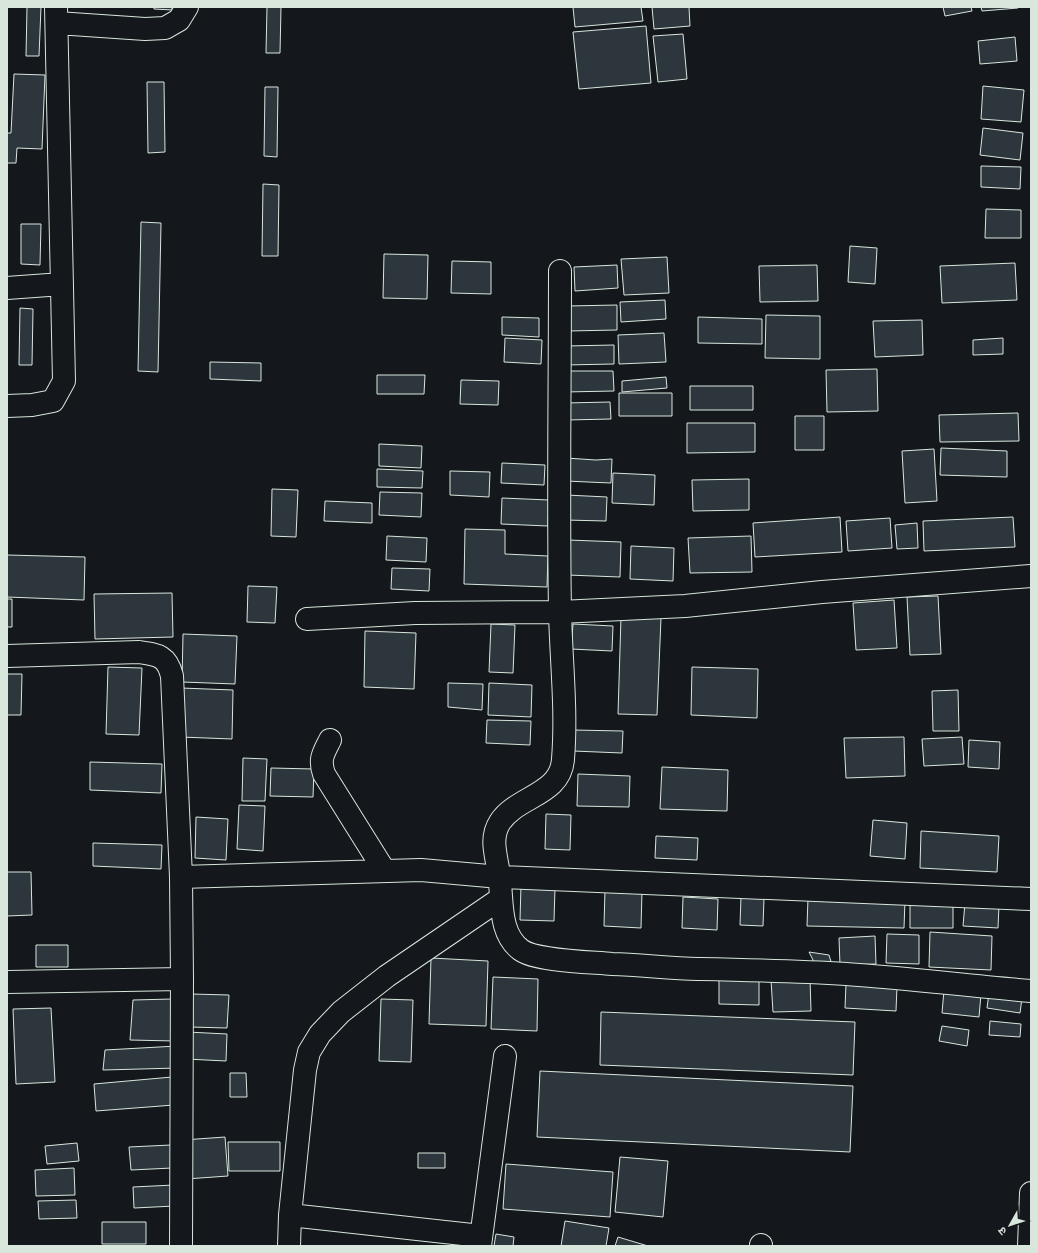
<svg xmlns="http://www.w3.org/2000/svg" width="1038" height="1253" font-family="Commissioner,'Noto Sans Devanagari',sans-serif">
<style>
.building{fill:#2c363c;stroke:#d8e6dc}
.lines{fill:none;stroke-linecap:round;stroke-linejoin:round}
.street-casing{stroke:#d8e6dc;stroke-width:24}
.secondary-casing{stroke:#d8e6dc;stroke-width:24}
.street{stroke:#14181c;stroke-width:22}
.secondary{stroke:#14181c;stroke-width:22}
</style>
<rect width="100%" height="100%" fill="#14181c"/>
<path class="building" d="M27,7h14l-2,49h-13z
M154,7h18v3l-18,-1z
M267,7h14l-1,46h-14z
M573,7h68l2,14 -68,6z
M652,7h37l1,19 -36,3z
M943,7h28l1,4 -27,5z
M981,7h37v1l-36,3z
M646,26l5,57 -72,6 -6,-57z
M683,34l4,45 -29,3 -5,-46z
M1015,37l2,24 -37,3 -2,-23z
M14,74l31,1 -3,74 -25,-1 -1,15h-9v-30h4z
M147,82h17l1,70 -17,1z
M983,86l41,4 -3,32 -40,-3z
M265,87h13l-1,70 -13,-1z
M983,128l40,5 -3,27 -40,-5z
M981,166l40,1 -1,22 -39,-2z
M263,184l16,1 -1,71h-16z
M986,209l35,1v28h-36z
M141,222l20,1 -3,149 -20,-1z
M21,224h20l-1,41 -19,-1z
M850,246l27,2 -2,36 -27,-2z
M384,254l44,1 -1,44 -44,-1z
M667,257l2,36 -45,2 -3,-36z
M452,261l39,1v32l-40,-1z
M1015,263l2,37 -75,3 -2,-37z
M617,265l1,23 -43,3 -1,-24z
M817,265l1,36 -58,1 -1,-36z
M665,300l1,19 -45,3 -1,-20z
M617,305v25l-49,1 -1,-25z
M20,308l13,1 -1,56h-13z
M766,315l54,1v43l-55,-1z
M502,317l37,1v19l-37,-2z
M698,317l64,2v25l-64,-1z
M922,320l1,35 -48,2 -2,-36z
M664,333l2,29 -47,2 -1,-29z
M505,338l37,2 -1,24 -37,-2z
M1003,338v16l-30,1v-15z
M614,345v19l-49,1v-19z
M210,362l51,1v18l-51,-2z
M877,369l1,42 -51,1 -1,-42z
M564,371h49l1,20 -50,1z
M377,375h48l-1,19h-47z
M666,377l1,11 -45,4v-11z
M461,380l38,1 -1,24 -38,-1z
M690,386h63v24h-63z
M619,393h53v23h-53z
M610,402l1,17 -45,1 -1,-17z
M1018,413l1,28 -79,1 -1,-27z
M795,416h29v34h-29z
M687,423h68v29l-68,1z
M379,444l43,2 -1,22 -42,-2z
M941,448l66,3v26l-67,-2z
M934,449l3,52 -32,2 -3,-52z
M566,458l30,2 16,-1 -1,24 -46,-2z
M502,463l43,2 -1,20 -43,-2z
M377,469l46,2 -1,17 -45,-1z
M450,471l40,1 -1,25 -39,-2z
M613,473l42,2 -1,30 -42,-2z
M749,479v31l-56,1 -1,-31z
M272,489l26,1 -2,47 -25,-1z
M380,492l42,1 -1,24 -42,-2z
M566,495l41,2 -1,24 -41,-1z
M502,498l47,2 -1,26 -47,-2z
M325,501l47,2v20l-48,-2z
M840,517l2,35 -87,5 -2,-34z
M1013,517l2,30 -91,4 -1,-30z
M890,518l2,30 -44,3 -2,-30z
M917,523l1,25 -21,1 -2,-24z
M465,529l40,1v24l43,2 -1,31 -83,-3z
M387,536l40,2 -1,24 -40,-2z
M751,536l1,36 -62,1 -2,-35z
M568,540l53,2 -1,35 -53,-2z
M631,546l43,2 -1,33 -43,-2z
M7,555l78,2 -1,43 -77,-3z
M392,568l38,1 -1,22 -38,-2z
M248,586l29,1 -2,36 -28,-1z
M172,593l1,44 -78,2 -1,-45z
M938,596l3,58 -31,1 -3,-58z
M7,599h5v28h-5z
M894,600l3,48 -41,2 -3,-47z
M621,617l40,1 -4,97 -39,-1z
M491,624l24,1 -2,48 -24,-1z
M573,624l40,2 -1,25 -41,-2z
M365,631l51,2 -2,56 -50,-2z
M183,634l54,2 -2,48 -53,-2z
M108,667l34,1 -3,67 -33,-1z
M692,667l66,2 -1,49 -66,-3z
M7,674h15l-1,41h-14z
M448,683l35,1 -1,26 -34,-3z
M489,683l43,2 -1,32 -43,-2z
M181,688l52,2 -1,49 -52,-2z
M958,690l1,41h-26l-1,-40z
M487,720l44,1 -1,24 -44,-2z
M573,730l50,1 -1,22 -49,-2z
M904,737l1,39 -59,2 -2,-40z
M962,737l2,27 -40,2 -2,-27z
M969,740l31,2 -1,27 -31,-2z
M243,758l24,1 -2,42h-23z
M90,762l72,2 -1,29 -71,-3z
M662,767l66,3 -1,41 -67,-2z
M271,768l43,1 -1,28 -43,-1z
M578,774l52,2 -1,31 -52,-1z
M239,805l26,1 -2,45 -26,-2z
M546,814l25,1 -1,35 -25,-1z
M196,817l32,2 -2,41 -31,-2z
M873,820l34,3 -2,36 -35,-3z
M921,831l78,5 -2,36 -77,-4z
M656,836l42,2 -1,22 -42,-2z
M93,843l69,2 -1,24 -68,-3z
M7,872h24l1,43 -25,1z
M521,885l34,2 -1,34 -34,-1z
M605,889l37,2 -1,37 -37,-2z
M683,897l35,2 -1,31 -35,-2z
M741,897l23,1 -1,28 -23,-1z
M808,898l97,2 -1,28 -97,-2z
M910,901h43v27h-43z
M965,903l34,2 -1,23 -35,-2z
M930,932l62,4 -1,34 -62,-3z
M887,934l32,1v29l-33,-1z
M875,936l1,28 -36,1 -1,-27z
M36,945h32v22h-32z
M809,952l20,3 3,10 -17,-1z
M431,958l57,3 -2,65 -57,-2z
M493,977l45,2 -1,52 -46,-2z
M719,979l40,1v25l-40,-1z
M810,979l1,32 -38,1 -2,-32z
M846,984l51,2 -1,25 -51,-3z
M944,990l37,4 -2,23 -37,-4z
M989,993l33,5 -2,15 -33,-5z
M191,994l38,1 -2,33 -37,-1z
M172,999l2,42 -44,-1 3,-40z
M381,999l32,1 -2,62 -32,-1z
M51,1008l4,74 -39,2 -3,-75z
M601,1012l254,10 -2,53 -253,-10z
M990,1021l31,3 -1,13 -31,-2z
M942,1026l27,4 -2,16 -28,-5z
M187,1032l40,2 -1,27 -40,-2z
M177,1046l1,22 -75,2 2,-20z
M540,1071l313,15 -3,66 -313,-15z
M230,1073h16l1,24h-17z
M172,1077l2,28 -78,6 -2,-27z
M225,1137l3,39 -42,3 -3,-39z
M228,1142h52v29h-51z
M77,1143l2,18 -32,3 -2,-18z
M171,1145l1,23 -41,2 -2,-23z
M418,1153h27v15h-27z
M620,1157l48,4 -5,56 -48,-5z
M506,1164l107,8 -3,45 -107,-8z
M74,1168l1,27 -39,1 -1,-26z
M174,1185l1,21 -41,2 -1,-21z
M76,1200l1,18 -38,1 -1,-18z
M565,1221l44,7 -3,18h-45z
M102,1222h44v22h-44z
M496,1234l18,3 -1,9h-19z
M618,1237l30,9h-33z"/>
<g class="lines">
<g class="street-casing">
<path id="street" d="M57,23l88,6 20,-1 14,-8 8,-13
M560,271c0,113 -2,226 0,340 1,49 7,99 3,148 -2,36 -46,37 -63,63 -11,17 -3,35 -1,53 4,25 -1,58 22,75 15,11 70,12 91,14 28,1 57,4 86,5 49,1 99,2 148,5 62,4 123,12 185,17
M7,288l55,-4
M7,406l25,-1 21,-4 11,-20 -8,-374
M307,619l108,-6 145,-1 125,-6 137,-14 209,-16
M7,656l132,-4c20,3 28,4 33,24l9,201 1,102 -1,267
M330,740c-7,14 -11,19 -6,34l60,96
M181,877l240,-7 79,7 531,22
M7,982l175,-3
M290,1215l191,21
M289,1246l1,-31 15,-145 4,-18 11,-18 21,-22 46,-36 113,-77
M480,1246l25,-190
M761,1246v-1"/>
</g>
<g class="secondary-casing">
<path id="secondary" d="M1029,1246l2,-53"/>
</g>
<use href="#street" class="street"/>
<use href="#secondary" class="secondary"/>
</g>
<rect width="1038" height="1253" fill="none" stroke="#d8e6dc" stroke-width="16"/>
<g transform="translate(1010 1225) rotate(231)" stroke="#14181c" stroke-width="3" paint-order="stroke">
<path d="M0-3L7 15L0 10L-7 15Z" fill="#d8e6dc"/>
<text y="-6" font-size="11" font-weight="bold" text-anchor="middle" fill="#d8e6dc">उ</text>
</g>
</svg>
